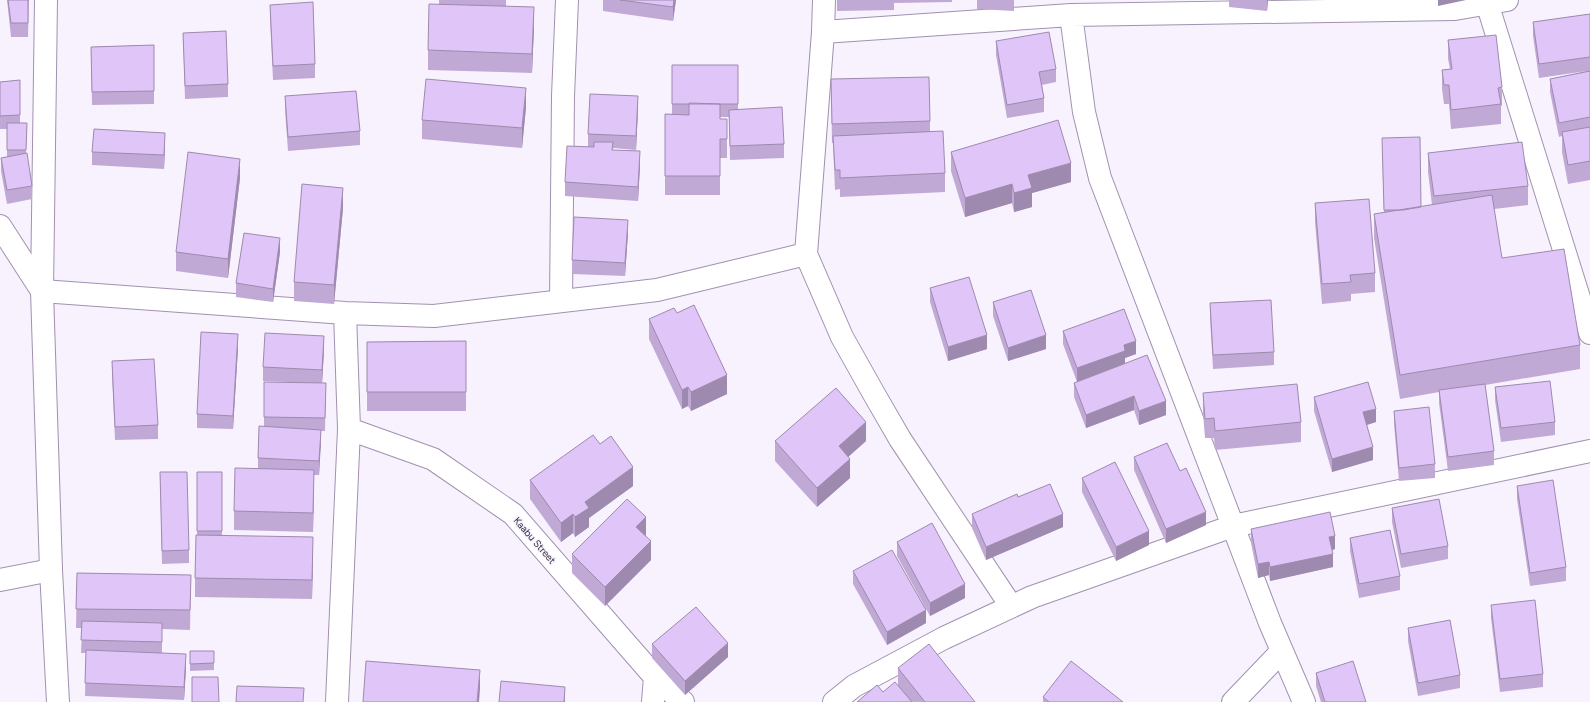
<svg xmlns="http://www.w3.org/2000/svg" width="1590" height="702" font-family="Figtree,sans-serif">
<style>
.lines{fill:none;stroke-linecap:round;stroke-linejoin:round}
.minor-casing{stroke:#a191af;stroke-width:24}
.tertiary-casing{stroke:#a191af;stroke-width:24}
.minor{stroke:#fff;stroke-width:22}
.tertiary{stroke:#fff;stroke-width:22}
.wall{fill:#c1a9d5}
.shaded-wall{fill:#9d8aae}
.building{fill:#e0c5f8;stroke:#9d8aae}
.labels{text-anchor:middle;stroke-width:3;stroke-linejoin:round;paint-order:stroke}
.street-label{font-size:10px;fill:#36303c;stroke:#f8f2ff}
</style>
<rect width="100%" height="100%" fill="#f8f2ff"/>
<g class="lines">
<g class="minor-casing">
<path id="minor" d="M824,0l-1,32 -17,222 36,83 32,57 26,45 111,167
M1487,3l103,330
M1071,15l13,97 16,66 170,445 34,79
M823,32l248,-17 384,-6 52,-9
M0,226l42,65 303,22 89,3 223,-26 149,-36
M561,301l2,-205 4,-96
M349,429l84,30 80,55 142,163 28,25
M0,580l51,-10
M337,702l12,-273 -4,-116
M653,702l2,-25
M834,702l20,-16 90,-48 88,-41 201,-71 357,-75
M1233,702l49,-51"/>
</g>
<g class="tertiary-casing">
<path id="tertiary" d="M46,0l-4,291 9,279 7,132"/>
</g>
<use href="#minor" class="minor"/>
<use href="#tertiary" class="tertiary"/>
</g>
<path class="wall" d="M7,0h22l-1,37h-17z
M439,0h67v6l28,21 -2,46 -104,-3v-20l11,-46z
M603,0h73l-3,21 -70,-10z
M837,0h115v2l-58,1v7l-57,1z
M977,0h37v11l-37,-2z
M1229,0h39l-1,11 -38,-4z
M270,5l45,59v14l-42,2 -3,-62z
M1590,14v166l-22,4 -6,-32v-16l-3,1 -9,-45v-13l37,-8 -48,7 -6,-42v-14z
M183,33l45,51v13l-43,2z
M1448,40l54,47v19h-1v18l-50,5 -2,-25h-5l-2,-15v-19l8,-1 -2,-10z
M996,41l60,28v13l-14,3 2,13v14l-37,6 -11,-63z
M154,45v59l-62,1 -1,-58z
M672,65h66v44l46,35v14l-54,2 -1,-43h-9v2h7v39h-7v37h-55v-81h7z
M831,79l99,42v10l15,42v19l-105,5v-8l-5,1 -2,-47h-1z
M20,80v43h7l-1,30 6,33v13l-25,5 -6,-33v-13l6,-1v-28h-7v-47z
M285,96l75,35v14l-72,6 -3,-41z
M526,107l-4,41 -100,-9v-19z
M638,109l-2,41 -23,-2v2l27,15 -2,36 -73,-5v-14l23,-35v-13z
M165,146l-1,23 -72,-4v-13z
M1382,151l39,56 11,-2 -4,-33v-19l100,33v19l-34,4 8,49 78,87v24l-95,16 9,66v14l-46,6 -9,-68v-11l-39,7 -26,-161v-24l10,-1z
M951,152l120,30 -39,11v14l-18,5 -2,-9 -47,14 -14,-46z
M240,178l-12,100 -52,-7v-19z
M1315,203l60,70v19l-24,2v7l-29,3 -7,-82z
M343,208l-9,96 -40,-3v-19z
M628,233l-3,43 -53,-2v-14z
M280,252l-7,50 -37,-5v-14z
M930,288l57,61 -39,12 -18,-59z
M993,302l53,47 -38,12 -15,-45z
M1210,303l64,49v13l-61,4 -3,-52z
M677,313l50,81 -36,17 -3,-5 -6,3 -33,-70v-20z
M1063,331l73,23 -11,4v5l41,52 -27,10 -5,-15 -48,18 -12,-31v-14l26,-9 -23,8 -14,-38z
M466,341v70h-99v-69z
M238,348l-5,81 -36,-1v-14z
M324,350l-2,33h4l-1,48h-4l-2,44h-5l-1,57 -79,-2v-19l24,-42v-11l6,-31v-45l51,1 -52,-2v-14z
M112,361l46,64v14l-43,1 -3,-66z
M1495,387l60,35v13l-54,7 -6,-42z
M1203,393l98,29v20l-86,8 -1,-12h-9l-2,-25z
M1314,397l62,25 -9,3 6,35 -41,12 -18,-61z
M1394,411l41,53v14l-36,3 -5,-57z
M775,441h91l-18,16 2,21 -33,29 -42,-46z
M600,444l33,42 -44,32v9l-14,10 -2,-4 -12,9 -31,-43v-19z
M1134,457l46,14 26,54 -40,18 -32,-73z
M160,472l29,78v13l-27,1z
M197,472h25v64l91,21 -1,42 -117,-2v-19l2,-43z
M1082,478l67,67 -33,16 -34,-69z
M1517,486l49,81v14l-36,5 -13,-87z
M1018,497l45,30 -77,33 -14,-32v-14z
M1392,508l56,38v13l-47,9 -9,-46z
M1251,529l84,20 -3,1 1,17 -63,14 -1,-6 -11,3 -7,-35z
M646,536l5,24 -46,46 -33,-33v-19z
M1350,538l50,38v14l-41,8 -9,-47z
M897,542l68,56 -35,18 -33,-60z
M853,571l73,52 -39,22 -34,-61z
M77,573l114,2 -1,55 -28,-1v24l24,15 -2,32 -99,-4 1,-43h-5l1,-25h-6z
M1491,605l52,69v13l-43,5 -9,-74z
M1408,628l52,47v13l-42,8 -10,-55z
M652,644l76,13 -43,38 -33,-37z
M190,651h24v19l-24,1z
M898,668l77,34h-118l41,-16z
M1316,673l50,29h-45l-5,-16z
M1043,697l80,5h-80z"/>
<path class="shaded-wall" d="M674,0h2l-3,21v-14z
M1267,0h1l-1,11z
M1438,0h28l-28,6z
M534,7v20l-2,46v-19z
M526,88v19l-4,41v-20z
M638,96v13l-2,41v-14z
M165,133v13l-1,23v-14z
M640,151v14l-2,36v-14z
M240,159v19l-12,100v-19z
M1071,163v19l-39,11v14l-18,5v-19l14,-18z
M1012,184v19l-47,14v-19z
M343,188v20l-9,96v-19z
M628,220v13l-3,43v-13z
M280,238v14l-7,50v-13z
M238,334v14l-5,81v-13z
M987,335v14l-39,12v-14z
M1046,335v14l-38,12v-13z
M324,336v14l-2,34v-14z
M1136,341v13l-11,4v6l-48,18v-14l47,-23z
M727,375v19l-36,17v-19z
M688,387v19l-6,3v-19z
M1134,396v14l-48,18v-13z
M1166,401v14l-27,10v-14z
M1376,409v13l-13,4v-14z
M866,422v19l-27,24v-19z
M321,430v13l-2,32v-14z
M1373,447v13l-41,12v-13z
M850,459v19l-33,29v-19z
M633,467v19l-44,32v9l-14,10v-20l10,-15z
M314,470v20l-1,42v-19z
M1206,512v13l-40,18v-14z
M573,514v19l-12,9v-19z
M1063,514v13l-77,33v-13z
M646,517v20l-10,-10z
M1149,531v14l-33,16v-14z
M1335,536v13l-6,2v-14z
M313,537v20l-1,42v-19z
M651,541v19l-46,46v-19z
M1333,554v13l-63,14v-14z
M1269,562v13l-11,3v-14z
M965,584v14l-35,18v-13z
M926,610v13l-39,22v-13z
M728,643v14l-43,38v-14z
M186,654v14l-2,32v-13z
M480,670v19l-1,13h-2z
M565,687v15h-1z"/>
<path class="building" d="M8,0h20v23h-17z
M620,0h54l-1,7z
M313,2l2,62 -42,2 -3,-61z
M429,4l105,3 -2,47 -104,-4z
M1590,14v43l-51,7 -6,-42z
M226,31l2,53 -43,2 -2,-53z
M1049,32l7,37 -17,3 5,26 -37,7 -11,-64z
M1496,35l6,52 -4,1 3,16 -50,6 -2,-25h-5l-2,-15 10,-1 -4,-29z
M154,45v46l-62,1 -1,-45z
M672,65h66v39h-66z
M1590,71v46l-31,6 -9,-44z
M929,77l1,44 -98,3 -1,-45z
M426,79l100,9 -4,40 -100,-8z
M20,80v35l-20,1v-34z
M356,91l4,40 -72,6 -3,-41z
M590,94l48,2 -2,40 -48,-2z
M689,103l31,1v15h7v20h-7v37h-55v-62l24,1z
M782,107l2,37 -54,2 -1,-36z
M1058,120l13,43 -43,12 4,13 -18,5 -2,-9 -47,14 -14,-46z
M7,123h20l-1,27h-19z
M1590,127v34l-22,4 -6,-33z
M94,129l71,4 -1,22 -72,-3z
M943,131l2,42 -105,5v-8h-5l-2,-34z
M1420,137l1,70 -18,3h-19l-2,-72z
M594,142h19l-1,8 28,1 -2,36 -73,-5 2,-36 27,1z
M1522,142l6,44 -94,10 -6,-43z
M188,152l52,7 -12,100 -52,-7z
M27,153l5,33 -25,4 -6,-32z
M302,184l41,4 -9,97 -40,-3z
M1492,195l10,63 62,-9 16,96 -180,30 -26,-161z
M1369,199l6,74 -25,2 1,7 -29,2 -7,-81z
M574,217l54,3 -3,43 -53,-3z
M244,233l36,5 -7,51 -37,-6z
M969,277l18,58 -39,12 -18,-59z
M1031,290l15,45 -38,13 -15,-46z
M1271,300l3,52 -61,3 -3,-52z
M694,305l33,70 -36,17 -3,-5 -6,3 -33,-71 25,-11 3,5z
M1124,309l12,32 -12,4 1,6 -48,17 -14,-37z
M201,332l37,2 -5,82 -36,-2z
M265,333l59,3 -2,34 -59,-3z
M466,341v51h-99v-50z
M1147,355l19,46 -27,10 -5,-15 -48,19 -12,-32z
M154,359l4,66 -43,2 -3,-66z
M1550,381l5,41 -54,6 -6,-41z
M264,382l62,1 -1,35 -61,-1z
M1368,382l8,27 -13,3 10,35 -41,12 -18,-62z
M1297,384l4,38 -86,9 -1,-13 -9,1 -2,-26z
M1485,384l9,67 -46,6 -9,-67z
M836,388l30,34 -27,24 11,13 -33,29 -42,-47z
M1429,407l6,57 -36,4 -5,-57z
M259,426l62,4 -2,31 -61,-3z
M593,435l7,9 11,-8 22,31 -48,35 4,6 -14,9 -2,-3 -12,9 -31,-43z
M1167,443l13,28 6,-3 20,44 -40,17 -32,-72z
M1115,462l34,69 -33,16 -34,-69z
M235,468l79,2 -1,43 -79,-2z
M160,472h27l2,78 -27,1z
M197,472h25v59h-25z
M1553,480l13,87 -36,6 -13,-87z
M1050,484l13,30 -77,33 -14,-33 45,-20 1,3z
M627,499l19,18 -10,10 15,14 -46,46 -33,-33z
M1439,499l9,47 -47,8 -9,-46z
M1330,512l5,24 -6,1 4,17 -63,13 -1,-5 -11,2 -7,-35z
M932,523l33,61 -35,19 -33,-61z
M1390,530l10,46 -41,8 -9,-46z
M196,535l117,2 -1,43 -117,-2z
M892,550l34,60 -39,22 -34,-61z
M77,573l114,2 -1,35 -114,-1z
M1535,600l8,74 -43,5 -9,-74z
M696,607l32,36 -43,38 -33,-37z
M1450,620l10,55 -42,8 -10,-55z
M82,621l80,2v19l-81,-2z
M929,644l46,58h-50l-27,-34z
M86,650l100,4 -2,33 -99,-4z
M190,651h24v12l-24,1z
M366,661l114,9 -3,32h-114z
M1071,661l52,41h-74l-6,-5z
M1353,661l13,41h-41l-9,-29z
M192,677h26l1,25h-27z
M501,681l64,6 -1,15h-65z
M895,682l17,20h-55l20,-17 6,7z
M237,686l67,2 -1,14h-67z"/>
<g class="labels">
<g class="street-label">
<text transform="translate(535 540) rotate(49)" y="4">Kaabu Street</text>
</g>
</g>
</svg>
